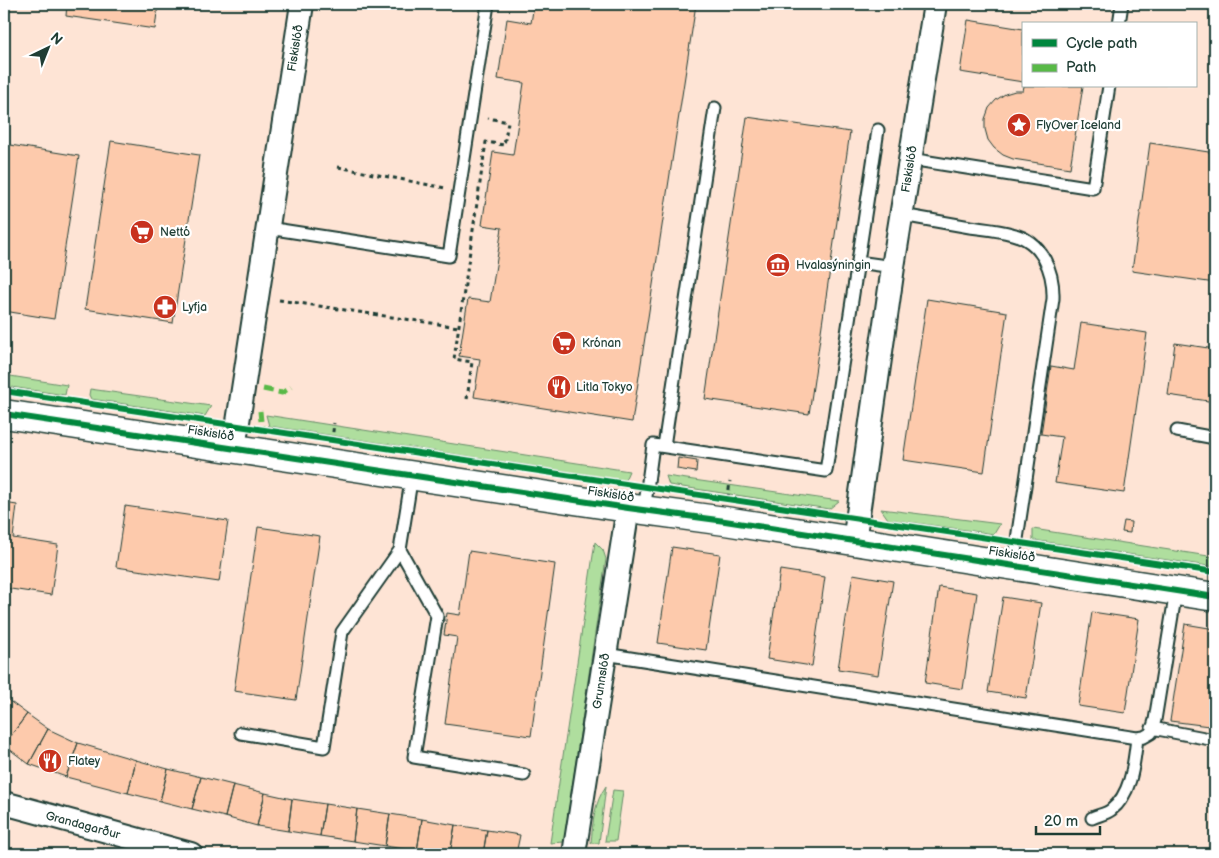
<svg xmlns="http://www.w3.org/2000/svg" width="1219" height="858" font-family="'Balsamiq Sans',sans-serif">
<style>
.built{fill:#fee4d5;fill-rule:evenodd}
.green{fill:#afde9e;stroke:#678e69}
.building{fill:#fdcaac;stroke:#1f3d34}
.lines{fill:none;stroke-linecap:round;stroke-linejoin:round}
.service-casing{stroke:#1f3d34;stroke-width:15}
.minor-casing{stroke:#1f3d34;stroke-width:26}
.tertiary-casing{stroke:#1f3d34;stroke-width:31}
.path{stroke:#1f3d34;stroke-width:3;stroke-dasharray:4 4;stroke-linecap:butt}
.service{stroke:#fff;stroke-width:11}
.minor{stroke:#fff;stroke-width:22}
.tertiary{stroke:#fff;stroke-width:28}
.quiet{stroke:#58b947;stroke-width:5;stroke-dasharray:10 5;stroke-linecap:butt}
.cycleway-casing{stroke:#fff;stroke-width:9}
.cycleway{stroke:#00873e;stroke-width:6}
.labels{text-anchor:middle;stroke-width:4.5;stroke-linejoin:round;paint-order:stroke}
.street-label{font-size:12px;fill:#1f3d34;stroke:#fff}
.poi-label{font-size:12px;fill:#1f3d34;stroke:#fff;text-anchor:start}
</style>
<rect width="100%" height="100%" fill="#feefe6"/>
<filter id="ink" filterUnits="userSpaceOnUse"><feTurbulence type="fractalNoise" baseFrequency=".02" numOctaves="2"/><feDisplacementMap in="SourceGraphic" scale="10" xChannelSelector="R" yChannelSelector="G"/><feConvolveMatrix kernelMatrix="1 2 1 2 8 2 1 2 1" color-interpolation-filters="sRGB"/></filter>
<g filter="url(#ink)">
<path class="built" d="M4,4h1211v850h-1211zM1023,24h172v62h-172z"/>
<path class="green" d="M4,375l63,10 -2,10 -61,-9z
M90,389l121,17 -6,10 -114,-17 -2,-4z
M266,415l363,56 -4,9 -356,-54z
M666,476l173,25 -10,8 -160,-24z
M881,509l119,15 -6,10 -106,-15z
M1033,529l182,28v10l-182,-27z
M595,542l8,8 3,9 -42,283 -14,1z
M606,786l-7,57h-8c2,-21 3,-40 15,-57z
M613,790l10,1 -7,50h-11z"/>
<path class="building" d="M67,4h91l-3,25 -89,-13z
M534,4h162l-64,418 -158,-25 6,-38 -21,-3 9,-57 22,3 12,-74 -20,-3 11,-73 20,3 11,-72 -26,-4 9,-60 24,4z
M968,20l55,9v53l-63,-10z
M1024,86h59l-13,82 -57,-9 -10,-4 -9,-7 -6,-8 -3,-11v-10l4,-11 7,-8 9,-6 10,-3h8z
M747,117l103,15 -41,282 -104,-15z
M111,141l88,14 -26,168 -88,-14z
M1150,143l65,10v130l-83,-12z
M4,144l75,12 -25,163 -50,-8z
M927,299l80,13 -23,160 -81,-12z
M1081,323l66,10 -23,160 -69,-10 7,-46 -21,-3 10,-68 23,4z
M1175,343l40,6v53l-47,-7z
M678,458l19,3 -1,11 -19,-3z
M4,503l13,2 -4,33 45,7 -7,50 -47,-7z
M125,506l103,15 -9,61 -103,-15z
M1124,521l7,1 -1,11 -8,-1z
M258,527l62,9 -24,164 -62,-9z
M672,547l48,7 -14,96 -48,-7z
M469,551l86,13 -24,172 -86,-12 12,-87 -13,-2 3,-22 13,2z
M780,570l45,7 -13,89 -45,-7z
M853,574l40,7 -15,94 -40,-6z
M939,587l38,6 -14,96 -38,-6z
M1003,597l38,6 -15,95 -38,-6z
M1092,612l47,7 -14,94 -47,-7z
M1185,624l30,5v55l-6,42 -39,-5z
M4,697l23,17 -23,31z
M27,714l21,15 -19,35 -25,-19z
M48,729l30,14 -12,34 -37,-13z
M78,743l58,17 -8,33 -62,-16z
M136,760l32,9 -8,32 -32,-8z
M168,769l33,8 -9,32 -32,-8z
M201,777l32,8 -8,32 -33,-8z
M233,785l32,8 -8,33 -32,-9z
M265,793l27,6 -4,32 -31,-5z
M292,799l33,5 -5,32 -32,-5z
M325,804l32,5 -4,32 -33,-5z
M357,809l33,5 -5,32 -32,-5z
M390,814l32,5 -5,32 -32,-5z
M422,819l33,6 -5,29h-14l-19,-3z
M455,825l32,5 -4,24h-33z
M487,830l33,5 -4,19h-33z
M616,849l33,5h-34z"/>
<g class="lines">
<g class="service-casing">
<path id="service" d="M1119,24l3,-20
M910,159l183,29 16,-102
M902,215c22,4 45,8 68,12 14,2 28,3 42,7 30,7 42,37 41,65l-40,267
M268,228l181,28 39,-252
M858,262l35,5
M1177,431l38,7
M664,446l51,-338
M644,511l9,-66 173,26 52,-341
M400,550l37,66 -23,141 110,18
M605,654l532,84 7,-1 7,-4 4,-13 21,-129
M1152,728l63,12
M241,733l83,14 18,-115 58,-82 12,-75
M1092,818c6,-3 14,-4 19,-8 21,-16 23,-48 26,-72"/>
</g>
<g class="minor-casing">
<path id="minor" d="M234,448l68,-444
M854,542l39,-275 42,-263
M4,803l187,51
M574,854l54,-346"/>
</g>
<g class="tertiary-casing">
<path id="tertiary" d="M4,414l624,94 97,13 490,76"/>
</g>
<path class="path" d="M338,167l107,21
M279,300l179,27
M467,399l5,-37 -18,-3 32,-217 18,3 4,-23 -20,-4
M332,440l2,-17
M728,498l2,-17"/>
<use href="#service" class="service"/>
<use href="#minor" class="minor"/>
<use href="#tertiary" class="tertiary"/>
<path class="quiet" d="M263,389l19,4 9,-6
M260,411l1,10 3,8"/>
<g class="cycleway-casing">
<path id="cycleway" d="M4,391l1211,181
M4,414l624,94 97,13 490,76"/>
</g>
<use href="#cycleway" class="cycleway"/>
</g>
</g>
<defs>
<g id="sight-disc" transform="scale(1.25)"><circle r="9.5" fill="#c8321e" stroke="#fff"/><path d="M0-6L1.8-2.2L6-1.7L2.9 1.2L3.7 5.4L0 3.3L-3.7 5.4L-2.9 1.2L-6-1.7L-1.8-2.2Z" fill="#fff"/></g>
<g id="supermarket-disc" transform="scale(1.25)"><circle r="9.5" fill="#c8321e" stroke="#fff"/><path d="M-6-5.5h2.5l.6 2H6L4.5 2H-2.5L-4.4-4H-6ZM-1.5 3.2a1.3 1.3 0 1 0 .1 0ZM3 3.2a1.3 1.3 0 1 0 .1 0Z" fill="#fff"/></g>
<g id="museum-disc" transform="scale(1.25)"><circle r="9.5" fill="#c8321e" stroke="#fff"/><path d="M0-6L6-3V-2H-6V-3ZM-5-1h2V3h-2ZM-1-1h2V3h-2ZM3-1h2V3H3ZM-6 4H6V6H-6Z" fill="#fff"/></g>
<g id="pharmacy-disc" transform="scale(1.25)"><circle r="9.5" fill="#c8321e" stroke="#fff"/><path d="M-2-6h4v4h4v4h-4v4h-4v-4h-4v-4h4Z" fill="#fff"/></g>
<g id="restaurant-disc" transform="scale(1.25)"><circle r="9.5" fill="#c8321e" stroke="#fff"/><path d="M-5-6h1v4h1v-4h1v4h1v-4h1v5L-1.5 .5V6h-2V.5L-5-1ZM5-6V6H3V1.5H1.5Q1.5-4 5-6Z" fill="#fff"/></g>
</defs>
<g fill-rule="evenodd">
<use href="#sight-disc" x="1019" y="125"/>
<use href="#supermarket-disc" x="142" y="232"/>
<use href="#museum-disc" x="778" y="265"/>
<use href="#pharmacy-disc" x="165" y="307"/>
<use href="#supermarket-disc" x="564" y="343"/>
<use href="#restaurant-disc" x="559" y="387"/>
<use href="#restaurant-disc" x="50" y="761"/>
</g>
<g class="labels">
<g class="street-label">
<text transform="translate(295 48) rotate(-81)" y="4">Fiskislóð</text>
<text transform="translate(909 169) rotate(-81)" y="4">Fiskislóð</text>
<text transform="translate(211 433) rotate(9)" y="4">Fiskislóð</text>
<text transform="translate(611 494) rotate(9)" y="4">Fiskislóð</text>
<text transform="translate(1012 554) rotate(9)" y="4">Fiskislóð</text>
<text transform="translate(601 681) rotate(-81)" y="4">Grunnslóð</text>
<text transform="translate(83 825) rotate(15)" y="4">Grandagarður</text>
</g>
<g class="poi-label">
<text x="1036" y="129">FlyOver Iceland</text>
<text x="160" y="236">Nettó</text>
<text x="796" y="269">Hvalasýningin</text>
<text x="182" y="311">Lyfja</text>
<text x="582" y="347">Krónan</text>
<text x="576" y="391">Litla Tokyo</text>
<text x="68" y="765">Flatey</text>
</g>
</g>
<rect width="1219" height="858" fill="none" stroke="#fff" stroke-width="20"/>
<rect x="10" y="10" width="1199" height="838" fill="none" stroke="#1f3d34" stroke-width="2" filter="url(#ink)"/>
<rect x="1022" y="22" width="175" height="65" fill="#ffffff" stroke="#a5b1ae"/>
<rect x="1032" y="39" width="25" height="8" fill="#00873e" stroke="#a5b1ae"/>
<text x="1066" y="48" font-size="15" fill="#1f3d34">Cycle path</text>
<rect x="1032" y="64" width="25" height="8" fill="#58b947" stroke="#a5b1ae"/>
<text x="1066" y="72" font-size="15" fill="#1f3d34">Path</text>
<g transform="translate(48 48) rotate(43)" stroke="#ffffff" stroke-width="4" paint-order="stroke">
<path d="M0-4L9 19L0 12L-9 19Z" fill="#1f3d34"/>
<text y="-8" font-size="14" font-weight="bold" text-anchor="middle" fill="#1f3d34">N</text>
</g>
<path d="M1036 826v8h64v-8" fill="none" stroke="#1f3d34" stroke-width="2.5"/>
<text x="1044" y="826" font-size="15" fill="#1f3d34" stroke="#ffffff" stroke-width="4" paint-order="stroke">20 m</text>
</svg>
